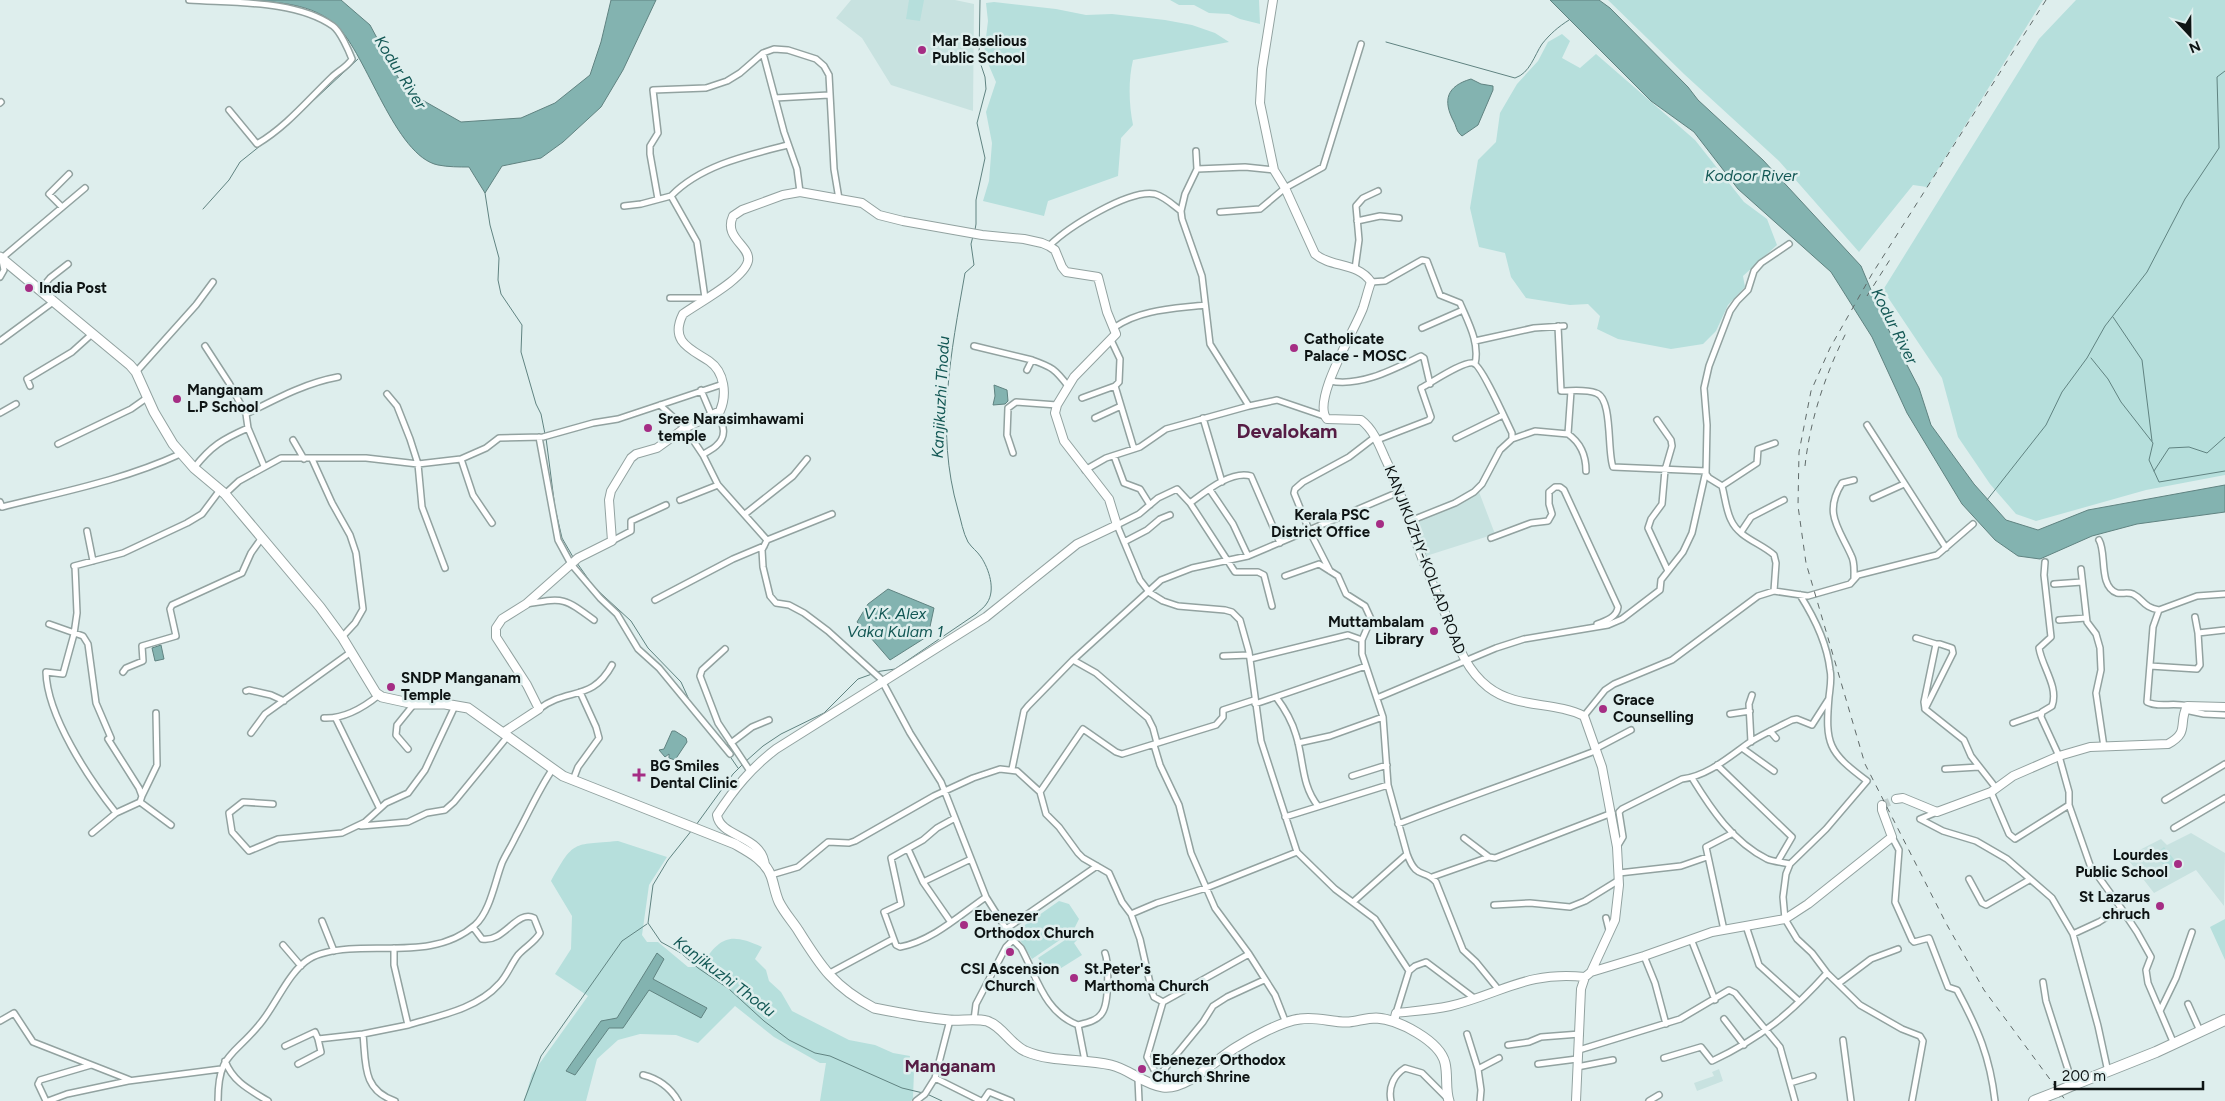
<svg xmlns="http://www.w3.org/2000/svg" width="2225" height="1101" font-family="Figtree,sans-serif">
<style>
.built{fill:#c8e2e0}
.green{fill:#b6dfdc}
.water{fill:#83b3b0;stroke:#608381}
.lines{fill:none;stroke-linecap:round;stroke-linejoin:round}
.stream{stroke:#608381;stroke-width:1}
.secondary-tunnel{stroke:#bfcdcc;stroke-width:8;stroke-dasharray:8 4;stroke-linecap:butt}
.street-casing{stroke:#92a2a0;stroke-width:8}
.secondary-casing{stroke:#92a2a0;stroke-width:10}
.primary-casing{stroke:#92a2a0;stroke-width:11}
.highway-casing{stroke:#92a2a0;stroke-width:12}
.street{stroke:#fff;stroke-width:5}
.secondary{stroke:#fff;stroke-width:8}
.primary{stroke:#fff;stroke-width:9}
.highway{stroke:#fff;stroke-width:10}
.rail{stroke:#606a69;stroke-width:1;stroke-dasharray:6 6;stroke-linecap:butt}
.highway-bridge-casing{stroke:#92a2a0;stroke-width:12;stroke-linecap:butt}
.highway-bridge{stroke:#fff;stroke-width:10}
.poi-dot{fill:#a52d84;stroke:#deeeed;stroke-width:2}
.labels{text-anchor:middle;stroke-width:5;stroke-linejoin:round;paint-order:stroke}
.poi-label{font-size:15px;font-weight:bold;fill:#0e1414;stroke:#deeeed;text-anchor:start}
.street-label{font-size:15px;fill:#0e1414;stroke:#deeeed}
.water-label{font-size:16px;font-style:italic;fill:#125754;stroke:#deeeed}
.quarter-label{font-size:18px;font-weight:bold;fill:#551c44;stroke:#deeeed}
.district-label{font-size:20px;font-weight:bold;fill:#551c44;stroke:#deeeed}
</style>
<rect width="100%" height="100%" fill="#deeeed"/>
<path class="built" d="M851,0h104l19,4 -1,107 -82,-26 -29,-47 -26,-20z
M1479,492l16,42 -69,22 -14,-31z
M2191,833l34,20 -1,53 -28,-36 -42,23 -28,-36 35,-18 6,6z
M1719,1069l4,12 -26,10 -3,-8 20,-7 -2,-4z"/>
<path class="green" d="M909,0h15l-4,21 -14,-2z
M1170,0h89l1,24 -20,-5 -11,-5 -20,-1 -15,-8h-15z
M1608,0h435l-116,187 -14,-2 -54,67 -80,-91 -95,-87z
M2076,0h149v475l-79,15 -110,31 -20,-7 -26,-30 -32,-47 -16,-59 -59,-88 156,-251z
M994,2l62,7 30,6 26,-1 53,6 27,5 23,8 14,9 -96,18c-5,21 -4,45 0,65l-12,13 -3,38 -70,25 -4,15 -61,-15 6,-20 3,-38 -6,-31 10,-30 -12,-28 4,-33 -2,-18z
M1562,34l8,7 -8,17 18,10 16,-14 99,86 49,62 23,17 10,26 -34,31 2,11 -17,18 -12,26 -13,13 -32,5 -53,-10 -21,-10 3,-13 -12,-12 -18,1 -44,-7 -15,-21 -6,-24 -26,-6 -9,-39 8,-48 18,-18 4,-29 17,-29 21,-23 10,-19z
M618,841l49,16 -18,28 -7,50 5,7h11l30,25h12c20,-30 29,-35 62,-20l-7,12 11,11 3,11 12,11 11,19 57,29 26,5 18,8 17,3 -3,13 7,2 -1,27 -2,3h-91l6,-38h-6l-46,-26 -39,-31 -37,37 -22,-8 -36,-1 -22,6 -21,19 -11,42h-62l8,-27 56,-78 -33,-22 16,-25 1,-33 -21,-35c23,-41 21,-36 67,-40z
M2164,847l13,16 -9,7 -13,-15z
M1059,901l10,3 10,15 -6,12 -41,28 -17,-27z
M2225,919v41l-15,-33z
M1074,934l3,6 -3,3 8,12 -32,20 -12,-17z"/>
<path class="water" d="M244,0h97l29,25 29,54 18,18 44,25 60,-4 34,-15 35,-28 11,-33 10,-42h45l-33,70 -22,37 -38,35 -22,16 -39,8 -17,27 -16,-26c-10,0 -21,0 -31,-2 -43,-9 -71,-110 -101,-139 -24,-23 -61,-24 -93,-26z
M1550,0h49l11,8 78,79 10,13 65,60 98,106 23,55 35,67 12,37 43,59 32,36 32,10 50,-20 137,-25v27l-88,12 -45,12 -52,23 -22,-3 -23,-16 -33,-36 -55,-91 -35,-76 -41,-65 -93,-83 -44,-57 -43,-31z
M1471,79l10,5 12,2v4l-15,35 -16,11c-6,-5 -5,-8 -8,-14 -12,-22 -7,-36 17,-43z
M994,385l13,5 1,11 -3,3 -12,1 2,-9z
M888,589l46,19 -6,28 -38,24 -33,-38 11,-18z
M161,645l3,14 -9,2 -3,-13z
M672,731h3l11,7 1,4 -12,18 -6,-2v-4l-4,3 -6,-7 5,-1z
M657,953l7,6 -11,20 54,29 -6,10 -52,-28 -26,38h-14l-34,47 -9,-4 35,-50 16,-3z"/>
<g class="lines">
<path class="stream" d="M1386,42l129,36c15,-5 19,-22 27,-34 8,-10 16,-17 27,-24
M299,114l59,-55
M485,193l5,32 9,33 -1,22 3,14 21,31 -1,27 15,52 5,10 4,20
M203,209l26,-29 11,-18 25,-20
M975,230l1,-6v-24l9,-42 -8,-35 9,-34 -1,-12 -6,-18 1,-59
M2113,317l29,43 10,81
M2091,358l17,21 13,23 32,41 -4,17 10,22 66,-11
M546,438l9,70 7,30 11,19
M2154,471l15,-23 20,-1 18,6 18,-16
M1987,500l59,-75 16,-33 25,-34 18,-32 42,-54 38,-73 34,-51 -2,-71 8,-6
M577,563l17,24 37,34 17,27 33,34 10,22
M875,672l20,-3 81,-55c3,-3 9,-7 11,-11 9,-13 2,-34 -6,-46 -4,-6 -9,-9 -13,-15 -5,-9 -7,-22 -10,-32 -23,-80 -7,-157 7,-237l9,-8 -3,-21 2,-8
M729,755l9,13
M745,762l18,-16 18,-12 43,-21 34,-34 14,-5
M696,825l37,-51 9,-9
M692,830l-24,30 -15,25 -5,38 13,19 20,11 17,15 31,21 35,32 25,19 26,13 15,3 72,32 21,5
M927,1094l15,7
M524,1101l17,-45 81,-115 25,-17"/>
<path class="secondary-tunnel" d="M1882,805l14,-6"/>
<g class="street-casing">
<path id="street" d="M189,0c45,3 107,0 144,26 7,5 16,25 19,33 -5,8 -14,12 -20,18 -24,23 -46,50 -75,67l-28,-34
M763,53l21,79 13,37 3,23
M775,98l54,-3
M0,103l1,-1
M1196,151l1,18
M658,199l-8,-45v-8l8,-13 -5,-43 53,-2 21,-7 13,-8 23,-20 11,-4 14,1 28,9 8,7 5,9 5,94 5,30
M624,206l17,-2 30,-8
M62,207l-13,-13 20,-20
M1220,212l40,-3 25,-21 38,-21 38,-123
M1357,221l23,-5 19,2
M1049,246c19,-19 80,-57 106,-52 10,3 18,11 26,17
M2,258l83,-70
M1355,269l4,-29 -3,-34 7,-8 15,-7
M0,277l4,-7 -2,-10
M1371,282l14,-1 37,-21 5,1 13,34 20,8c8,19 20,40 15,61
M40,290l10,-12 18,-14
M670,298h35l-8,-56 -26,-46c30,-31 77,-41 117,-51
M1115,327c27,-18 58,-18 90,-22
M1422,328l41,-18
M1111,340l9,19 -1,23 -4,4
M0,341l53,-39
M1475,341l59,-13 30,-2
M205,346l24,37 17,31 2,14 16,38
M974,346l58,14
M1027,370l5,-10c20,7 23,9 36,26
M136,372l60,-67 17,-23
M1330,381c31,6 64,-12 91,-25l3,2 6,26
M30,386l-3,-7 45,-27 20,-18
M701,390l11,26
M387,394l10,12 13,33 8,25 4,43 23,61
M1082,398l33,-12 19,63
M660,405l25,23 18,27
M1249,406l-39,-62 -8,-68 -20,-57 -1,-8 4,-17 12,-25 48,-2 29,3
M0,413l16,-9
M718,413c5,12 10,23 -2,33 -4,4 -9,5 -13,9l15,30 49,55 -5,10 1,17 7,29 6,7 13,2 15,8 24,18 53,48 29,54 31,49 45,115 27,43 8,8c16,29 23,64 57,77l7,36
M246,414c30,-15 59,-31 92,-37
M1095,418l26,-12
M1203,418l19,64
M1657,420l14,20 1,6 -7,24 -3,34 -11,15 -3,9 20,43
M1867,425l79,123
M1568,434c13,9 18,22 18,37
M539,437l19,103 13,24 29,34 17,16 21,35 21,19 71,86
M1456,438l47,-23
M1512,439l23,-8 33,3 3,-43
M293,440l11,19
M1377,440l52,-20 2,-3 -10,-29c10,-5 42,-27 52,-25 8,1 34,60 39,70v6l-12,11 -18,34 -8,8 -19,11 -45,18
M58,444l73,-35 17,-12
M1013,453l-6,-18 1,-27 8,-6 41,3
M1114,456l10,27 16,6 10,16
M312,459l20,44 18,32 6,18 7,56 -8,14 -13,14
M461,459l12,36 19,28
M194,468c17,-22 29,-29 54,-40
M1085,470l21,-12 34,-11 26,-18 83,-23 28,-6 47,16
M1722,486l35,-23 1,-14 17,-6
M1210,490l23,34 15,32
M225,494l14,-13 42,-23h85l52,6 43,-5 25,-11 13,-10 44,-1 50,-14 25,-4 105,-35
M1873,498l31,-14
M680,500l38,-15
M0,502l2,5c60,-15 122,-27 178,-53
M1190,503c15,-11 41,-33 61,-27l29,67
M745,514l48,-38 14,-17
M87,531l6,30
M1741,532l10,-15 33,-17
M1491,538l40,-15 17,-2 4,-7 -3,-10v-12l6,-5h5l4,3 54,117c-1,10 -12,14 -21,17
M767,540l65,-26
M2099,540c8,13 -1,46 18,53 5,1 11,-1 16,1 10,5 11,14 26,16l-6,17 -6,75c11,6 27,0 40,4
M612,541l19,-10v-10l35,-16
M1124,542l23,-12 13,-11 10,-4
M2045,562l-1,13 7,62 -12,11c3,19 20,39 13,58l-10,6 -1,5 18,39 10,36v13l21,60 31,43 -22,14 -26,12
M74,566l49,-13 64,-30 15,-9 18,-24
M75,566l2,47 -3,21 -11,40 -17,-2c1,44 43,107 70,141
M2081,569l6,53 9,12 4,14 1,22 -5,23 8,54
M1330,571l-21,-41 -15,-37 1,-4 8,-7 46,-25 26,-20
M1285,576l34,-12 19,12 8,18 19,12 6,13 -9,21v14l21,63 5,68 19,69 -54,48
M1854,578c0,-8 1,-16 -3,-23 -12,-27 -28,-42 -9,-72l12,-3
M2054,584l28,-2
M1774,591l2,-28 -2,-8c-13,-12 -35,-17 -43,-35 -5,-10 -6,-23 -9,-34l-13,-8 -3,-4 1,-49 -3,-37 5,-22 21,-55 7,-10 11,-11 6,-19 7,-8 28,-19
M1800,595c14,22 27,48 30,75 2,8 0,18 -1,27 -4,47 -1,55 38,84l-41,48 -36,35 -4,10 -3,23 2,22 12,20 15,14 15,20 33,32 42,24 18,7 3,5 -11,60
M655,600l78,-41 31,-13
M526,604c38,-6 37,-7 68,16
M1272,606l-8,-31 -6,-3h-23l-45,-69 -13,-14 -19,9 -19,16 -22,11 23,55 10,13 13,8 15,5 47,4 7,2 8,8 9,32 12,89 36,111 38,37 40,30 34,52 -13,42
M2159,610l38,-14 28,-2
M2195,617l3,16
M2059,620l27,-2
M49,624l34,12 5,8 8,59 15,35
M1916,638l20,6
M725,649l-23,21 -2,6 18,47 32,48
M1223,656l26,-1
M1250,659l98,-24 14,5
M1073,660l23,13 52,45 5,10 4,15
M2150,666l47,3 3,-4 -2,-32 27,-3
M123,672l3,-4 17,-7 -1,-15 34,-10 -6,-27 2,-4 70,-32 9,-20 10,-14
M246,691l3,-1 22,5 13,6
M1276,697c9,12 16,24 20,38 8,25 5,50 22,71
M1377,698l119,-50 28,-9 84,-14 14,-6 38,-29 1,-10 22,-28 9,-19 14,-62 -93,-4c-6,-15 0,-69 -17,-74 -11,-4 -24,-2 -35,-2l-3,-65
M1255,704l111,-38
M539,709c28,-22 53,-7 73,-44
M1925,709l28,-56 -1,-5 -12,-4h-4l-1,5 -11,53 1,7 39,31 7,16 25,32
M2185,710l19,4 21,1
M1730,714l20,-3
M1584,716l21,-26 9,-6 58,-24 86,-64 16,-5 34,5 42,-12 8,-9 79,-20 36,-31
M324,718c21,1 39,-10 55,-23
M336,719l43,88
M2013,723l28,-10
M1770,731l6,7
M251,733l14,-19 86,-62
M108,739l31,49 3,8 -2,6
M1751,742l-2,-38 3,-9
M731,743l21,-16 17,-7
M1298,743l32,-7 53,-19
M1154,745l6,20 19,40 12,48 24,55 34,46 26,41 11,28
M1742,748l32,23
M408,749l-12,-14 1,-10 17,-21
M1595,749l36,-19
M1717,765l75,72 -14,24
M1012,769l12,-58 4,-5 45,-46 88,-80 31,-12 56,-12 153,-65
M1945,769l34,-2
M1352,776l35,-11
M1692,778c19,31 41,64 75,81 7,3 16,3 23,5
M573,780l5,-13 21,-29 -3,-11 -16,-35
M1040,792l43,-63 33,23 6,2 94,-29 7,-8v-7l31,-10
M1991,792l18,42 6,5 54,-34
M142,796l15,-31 -1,-52
M2165,800l60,-36
M273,804l-30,-2 -14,11 3,19 17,19 29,-12 64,-6 23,-11 21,-19 22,-10 17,-23 30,-64
M1937,812l-17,7 23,12 33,10 31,18 45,39 21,36 25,92 10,46
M1285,817l103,-32
M955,818l-18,10 -14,12 -32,18 10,46 -17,8 12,33 4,2c32,-6 60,-32 86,-50
M1398,824c66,-26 132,-48 197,-73
M361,826l47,-4 19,-9 18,-3 9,-8 54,-66
M2174,828l51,-30
M92,833l24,-20 24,-11 31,23
M1892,837l7,13 -4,52 17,38 2,2 15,-4 19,49 9,3c21,39 33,67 38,111
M1464,838l25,19 6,1 117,-45
M1617,847l6,-10 -4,-25 3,-3 60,-30c26,-3 48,-23 68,-37 13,-8 28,-15 42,-22l5,-1 15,6 16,-25
M908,849l15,33 27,39
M1407,854c10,27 17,14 29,28l27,68 13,12 22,27
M1619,873l62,-7 26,-9
M771,875l27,-8 30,-25 21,1 6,-2 79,-45 39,-18 27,-9 17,2 23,21 6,22 13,13 19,26 5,5 26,15 13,29 9,12 9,25 12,53 2,5 9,5 -16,55 16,29
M1432,877l57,-20
M1969,879l13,24 4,2 43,-25
M923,882l48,-23
M1494,905l36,-2 40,4 15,-6 34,-21
M2121,908l16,24 14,25 -5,13 2,13 26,61
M1131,914l26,-11 49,-15 91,-36
M1606,918l3,12
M322,921l12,30
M1746,926l13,39 40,36
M1006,929l91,-63
M1724,930l-18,-83 27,-14
M1691,939l24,61
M283,945l18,21
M394,948v17l14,60 -45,9c3,30 -1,56 32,67
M1644,956l11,27 11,41
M1409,971l6,-5 11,-4 48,36
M828,974l65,-35
M2043,982l3,19 27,84
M1839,983l32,-24 27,-10
M1163,1002l86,-48
M2188,1004l12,27
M2160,1011l16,-33 16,-46
M1724,1019l20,26
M974,1020l2,-16 30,-57 7,-7
M0,1021l14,-8 19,29 97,38
M408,1025c30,-9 69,-16 91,-41 8,-8 12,-20 19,-29 7,-8 17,-13 22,-22l-6,-15c-17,-9 -30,25 -52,21l-9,-12
M1078,1025c8,-2 19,-4 24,-12 7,-10 7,-49 3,-60
M1467,1034l11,35 21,-11
M1843,1040l8,61
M1508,1045l21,-3 12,-5 39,-3
M285,1046l30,-14 3,7
M1579,1050l101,-31 49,-29 6,3 45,54 15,54
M1664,1058l37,-11 11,14c49,-23 79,-48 115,-88
M225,1061c8,21 25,29 43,40
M298,1064l23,-12 -3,-13 45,-5
M1538,1064l39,-5
M1577,1067l36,-7
M1478,1069l3,21 -1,11
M643,1075c16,4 27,12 35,26
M1158,1077l45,-55 10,-16 14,-9 37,-17
M935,1078l46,23
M1138,1079l1,22
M1790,1083l23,-7
M46,1101l-8,-17 2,-4 51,-15
M48,1101l19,-7 61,-13 93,-12
M218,1101c0,-48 15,-44 41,-76 16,-18 29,-53 50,-66 11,-7 27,-9 40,-10 42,-3 91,7 126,-24 15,-13 20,-44 27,-62 4,-9 10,-18 14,-27 12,-22 22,-45 36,-66
M916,1101l9,-7 10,-16 15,-58
M983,1101l6,-9 22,9
M1391,1101c-3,-14 3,-26 14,-33l17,5 25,25
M1649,1101l10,-6"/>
</g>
<g class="secondary-casing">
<path id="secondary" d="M1273,0l-11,69 -2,34 14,67 11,18 30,66c16,14 43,8 56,28 -3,8 -5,17 -8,26 -8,22 -52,93 -36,111l34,1c12,9 18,24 24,38 13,26 19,47 28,74 8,28 21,54 32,81 11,27 19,55 43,74 28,22 65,14 96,29l18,51 15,80 2,38 -4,35 -24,52 -6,5 -4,12 -5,112
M504,732l35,-23 -12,-24 -31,-48v-9l6,-9 24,-15 52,-46 34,-17 -3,-41 2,-9 20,-33 5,-4 21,-6 28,-20 35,-17c7,-16 5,-39 -11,-50 -18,-12 -40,-19 -26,-47 15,-11 61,-35 65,-53 3,-15 -25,-23 -15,-45l9,-6 41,-15 17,-3 62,11 17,12 24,6 79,14 42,4 18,4 7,3 6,4 7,17 4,5 32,5 9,35 9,22 -42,43 -17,28 -2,8 9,28 45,58 8,26 -40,19 -91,73 -210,132c-25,19 -42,40 -59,66 3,23 46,20 48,51
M1896,799l7,-1 34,14 54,-20 22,-16 46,-20 31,-9 78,-3c22,-12 10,-20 19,-38l38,1
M1591,972l53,-16 68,-24 73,-13 23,-15 84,-67 -10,-27v-5
M1394,1021l2,-8c18,-2 36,-3 54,-7 53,-13 76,-35 135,-29"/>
</g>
<g class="primary-casing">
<path id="primary" d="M0,257l130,108 6,7 18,40 19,32 21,24 31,26 95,113 22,30 34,56 6,4 32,7h31l23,4 95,68 172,68c14,8 30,16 36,32 3,8 4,17 8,26 5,10 13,19 19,28 23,37 36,57 76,78 25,5 50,10 75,12 12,1 26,-2 38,1 15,5 23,23 38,30 28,12 57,7 86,14 18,4 32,19 52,22 24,3 52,-27 72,-39 16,-10 47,-27 65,-29 17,-3 33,4 49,3 9,-1 18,-4 27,-4 22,1 64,23 69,45 3,12 0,26 4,38"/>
</g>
<g class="highway-casing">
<path id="highway" d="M2073,1085l83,-33 69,-32
M2034,1101l23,-9"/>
</g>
<use href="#street" class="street"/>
<use href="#secondary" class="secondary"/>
<use href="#primary" class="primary"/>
<use href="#highway" class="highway"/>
<path class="rail" d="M2046,0l-174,274 -42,74 -19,43 -12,61 -1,54 8,57 59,201 82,161 37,65 82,111
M1867,296l24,-38
M1805,466c5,-46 20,-91 41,-133"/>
<g class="highway-bridge-casing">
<path id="highway-bridge" d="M2057,1092l16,-7"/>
</g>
<use href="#highway-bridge" class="highway-bridge"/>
</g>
<g class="poi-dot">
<circle cx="922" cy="50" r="5"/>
<circle cx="29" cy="288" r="5"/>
<circle cx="1294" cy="348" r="5"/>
<circle cx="177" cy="399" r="5"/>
<circle cx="648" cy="428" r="5"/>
<circle cx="1380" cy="524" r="5"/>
<circle cx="1434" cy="631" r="5"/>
<circle cx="391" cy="687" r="5"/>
<circle cx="1603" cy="709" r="5"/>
<path d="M636.5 767.5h5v5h5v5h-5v5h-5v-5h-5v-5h5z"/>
<circle cx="2178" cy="864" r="5"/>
<circle cx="2160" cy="906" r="5"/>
<circle cx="964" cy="925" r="5"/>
<circle cx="1010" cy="952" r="5"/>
<circle cx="1074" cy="978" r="5"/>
<circle cx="1142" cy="1069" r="5"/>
</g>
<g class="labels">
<g class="poi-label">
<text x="932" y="46">Mar Baselious<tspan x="932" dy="17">Public School</tspan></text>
<text x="39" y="293">India Post</text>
<text x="1304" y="344">Catholicate<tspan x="1304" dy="17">Palace - MOSC</tspan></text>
<text x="187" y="395">Manganam<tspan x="187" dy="17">L.P School</tspan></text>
<text x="658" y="424">Sree Narasimhawami<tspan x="658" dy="17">temple</tspan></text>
<text x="1370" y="520" text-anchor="end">Kerala PSC<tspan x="1370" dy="17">District Office</tspan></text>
<text x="1424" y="627" text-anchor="end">Muttambalam<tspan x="1424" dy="17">Library</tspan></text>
<text x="401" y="683">SNDP Manganam<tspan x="401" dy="17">Temple</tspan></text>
<text x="1613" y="705">Grace<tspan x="1613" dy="17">Counselling</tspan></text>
<text x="650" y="771">BG Smiles<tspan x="650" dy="17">Dental Clinic</tspan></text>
<text x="2168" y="860" text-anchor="end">Lourdes<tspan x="2168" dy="17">Public School</tspan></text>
<text x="2150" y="902" text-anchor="end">St Lazarus<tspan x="2150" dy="17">chruch</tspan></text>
<text x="974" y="921">Ebenezer<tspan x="974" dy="17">Orthodox Church</tspan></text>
<text x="1010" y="974" text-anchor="middle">CSI Ascension<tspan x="1010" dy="17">Church</tspan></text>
<text x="1084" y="974">St.Peter's<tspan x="1084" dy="17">Marthoma Church</tspan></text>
<text x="1152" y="1065">Ebenezer Orthodox<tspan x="1152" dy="17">Church Shrine</tspan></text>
</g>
<g class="street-label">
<text transform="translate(1425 560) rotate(69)" y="5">KANJIKUZHY-KOLLAD ROAD</text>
</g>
<g class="water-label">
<text transform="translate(401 72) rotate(58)" y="6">Kodur River</text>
<text x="1751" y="181">Kodoor River</text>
<text transform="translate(1895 326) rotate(63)" y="6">Kodur River</text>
<text transform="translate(940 397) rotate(-87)" y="6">Kanjikuzhi Thodu</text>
<text x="895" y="619">V.K. Alex<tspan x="895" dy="18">Vaka Kulam 1</tspan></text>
<text transform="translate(725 976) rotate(37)" y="6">Kanjikuzhi Thodu</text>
</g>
<g class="quarter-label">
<text x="950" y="1072">Manganam</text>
</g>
<g class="district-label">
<text x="1287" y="438">Devalokam</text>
</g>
</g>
<g transform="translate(2190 35) rotate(158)" stroke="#deeeed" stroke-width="4" paint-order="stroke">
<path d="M0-4L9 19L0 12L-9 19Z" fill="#0e1414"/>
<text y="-8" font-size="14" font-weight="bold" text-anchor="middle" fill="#0e1414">N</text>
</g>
<path d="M2055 1081v8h148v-8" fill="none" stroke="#0e1414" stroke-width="2.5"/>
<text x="2062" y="1081" font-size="15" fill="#0e1414" stroke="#deeeed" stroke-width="4" paint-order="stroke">200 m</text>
</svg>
